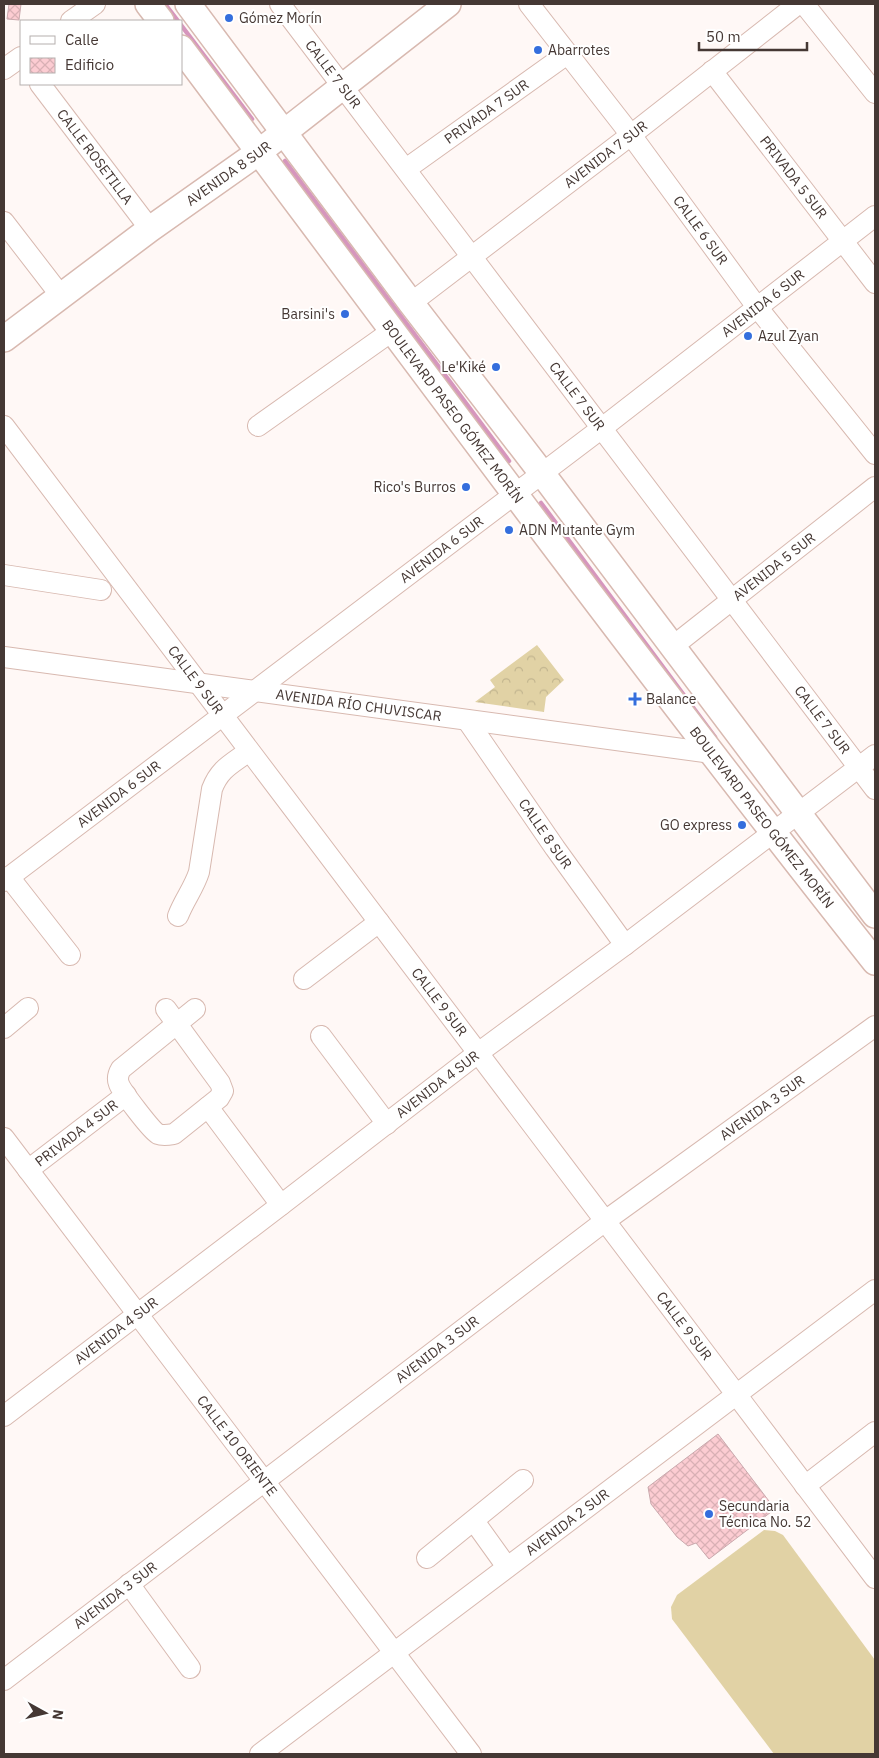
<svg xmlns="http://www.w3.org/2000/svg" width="879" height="1758" font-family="'IBM Plex Sans',sans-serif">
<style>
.park{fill:url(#park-crowns)}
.garden{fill:#e1d2a5}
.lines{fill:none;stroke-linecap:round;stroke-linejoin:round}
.stream{stroke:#d696bd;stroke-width:4.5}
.building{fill:url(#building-cross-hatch);stroke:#caa9ad}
.minor-casing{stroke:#d8b9b0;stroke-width:22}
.major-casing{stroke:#d8b9b0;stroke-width:28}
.minor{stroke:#fff;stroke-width:20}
.major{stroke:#fff;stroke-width:25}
.poi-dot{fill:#346edd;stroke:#fff;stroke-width:2}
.labels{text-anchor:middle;stroke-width:4;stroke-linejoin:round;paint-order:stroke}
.poi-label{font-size:14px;fill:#453834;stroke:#fff;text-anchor:start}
.street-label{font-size:14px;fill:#453834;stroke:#fff}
</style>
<defs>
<pattern id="park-crowns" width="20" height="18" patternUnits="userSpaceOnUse" patternTransform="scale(1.25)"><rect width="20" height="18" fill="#e1d2a5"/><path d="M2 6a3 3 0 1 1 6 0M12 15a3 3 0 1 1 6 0" fill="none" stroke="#c2b58f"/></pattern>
<pattern id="building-cross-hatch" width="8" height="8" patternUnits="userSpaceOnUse" patternTransform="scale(1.25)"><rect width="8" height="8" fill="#fcccd2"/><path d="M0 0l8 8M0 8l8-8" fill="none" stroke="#d9b0b5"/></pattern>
</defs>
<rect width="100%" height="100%" fill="#fff8f6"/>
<path class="park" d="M537,645l27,35 -18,17 -2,15 -69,-10 20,-15 -5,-7z"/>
<path class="garden" d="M764,1530l11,1 8,4 92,125v94h-101l-102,-135 -1,-12 6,-12z"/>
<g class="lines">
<path class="stream" d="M165,4l13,17
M181,25l71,94
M285,161l224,300
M541,503l174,234"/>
</g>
<path class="building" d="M9,4h12l-2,16 -12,-1z
M718,1434l57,75 -66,50 -13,-16 -8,3 -11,-9 -26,-33 -3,-17z"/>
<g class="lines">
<g class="minor-casing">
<g id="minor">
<path id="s1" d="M280,4l595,785"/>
<path id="s2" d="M529,4l102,131 126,172 118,147"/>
<path d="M804,4l71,89"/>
<path d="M71,21l24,-17"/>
<path d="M4,69l17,-12"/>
<path id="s3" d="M712,71l163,212"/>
<path id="s4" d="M40,84l110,145"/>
<path id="s5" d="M406,169l161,-115"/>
<path d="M4,222l57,74"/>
<path id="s6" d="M411,303l220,-168 167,-131"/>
<path id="s7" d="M4,426l871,1152"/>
<path d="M258,426l134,-95"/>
<path d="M4,575l97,15"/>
<path id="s8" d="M672,647l203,-160"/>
<path id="s9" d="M4,657l708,96"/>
<path id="s10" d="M467,720l88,128 70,97"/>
<path d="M9,877l61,78"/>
<path id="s11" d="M4,881l598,-453 273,-212"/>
<path d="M178,916c6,-16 16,-28 21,-44l13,-83c8,-21 20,-25 37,-38"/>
<path d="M304,979l75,-57"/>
<path d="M166,1009l54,74 3,8 -4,7 -45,36c-6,1 -11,2 -16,0 -7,-4 -36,-42 -39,-50 -2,-5 -1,-10 2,-15l74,-60"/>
<path d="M4,1028l24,-20"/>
<path d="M321,1036l66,88"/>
<path d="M208,1107l73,98"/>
<path id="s12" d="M4,1138l467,616"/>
<path id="s13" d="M28,1170l98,-75"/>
<path id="s14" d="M4,1416l277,-211 197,-152 147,-108 250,-190"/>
<path d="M805,1486l70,-54"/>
<path d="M474,1521l33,46"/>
<path d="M427,1558l96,-78"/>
<path d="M129,1584l61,84"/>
<path id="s15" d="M4,1680l601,-459 270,-195"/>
<path id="s16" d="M260,1754l615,-464"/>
</g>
</g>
<g class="major-casing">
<g id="major">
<path d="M148,4l13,17"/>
<path d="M188,4l223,299 130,169 334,443"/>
<path id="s17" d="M181,48c230,307 457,615 694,914"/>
<path id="s18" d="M4,339l146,-110 109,-77 189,-148"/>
</g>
</g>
<use href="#minor" class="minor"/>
<use href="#major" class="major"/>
</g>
<g class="poi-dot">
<circle cx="229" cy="18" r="5"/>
<circle cx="538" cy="50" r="5"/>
<circle cx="345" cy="314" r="5"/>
<circle cx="748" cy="336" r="5"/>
<circle cx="496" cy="367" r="5"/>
<circle cx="466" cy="487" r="5"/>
<circle cx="509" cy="530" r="5"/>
<path d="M632.5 691.5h5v5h5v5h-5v5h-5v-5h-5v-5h5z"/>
<circle cx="742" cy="825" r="5"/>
<circle cx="709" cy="1514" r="5"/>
</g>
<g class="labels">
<g class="poi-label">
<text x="239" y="23">Gómez Morín</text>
<text x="548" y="55">Abarrotes</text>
<text x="335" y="319" text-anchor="end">Barsini's</text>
<text x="758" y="341">Azul Zyan</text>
<text x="486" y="372" text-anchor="end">Le'Kiké</text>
<text x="456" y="492" text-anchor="end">Rico's Burros</text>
<text x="519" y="535">ADN Mutante Gym</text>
<text x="646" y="704">Balance</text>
<text x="732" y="830" text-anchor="end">GO express</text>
<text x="719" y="1511">Secundaria<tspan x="719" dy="16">Técnica No. 52</tspan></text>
</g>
<g class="street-label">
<text dy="5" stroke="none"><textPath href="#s1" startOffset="88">CALLE 7 SUR</textPath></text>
<text dy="5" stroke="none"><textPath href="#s5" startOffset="99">PRIVADA 7 SUR</textPath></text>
<text dy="5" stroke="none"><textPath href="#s6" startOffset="245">AVENIDA 7 SUR</textPath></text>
<text dy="5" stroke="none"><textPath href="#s4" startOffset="91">CALLE ROSETILLA</textPath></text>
<text dy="5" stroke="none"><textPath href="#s18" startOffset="279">AVENIDA 8 SUR</textPath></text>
<text dy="5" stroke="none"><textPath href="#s3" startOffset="134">PRIVADA 5 SUR</textPath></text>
<text dy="5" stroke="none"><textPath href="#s2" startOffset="284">CALLE 6 SUR</textPath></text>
<text dy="5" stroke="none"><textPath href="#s11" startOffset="954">AVENIDA 6 SUR</textPath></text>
<text dy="5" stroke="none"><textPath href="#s1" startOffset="492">CALLE 7 SUR</textPath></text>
<text dy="5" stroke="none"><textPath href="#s17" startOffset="454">BOULEVARD PASEO GÓMEZ MORÍN</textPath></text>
<text dy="5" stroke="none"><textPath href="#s11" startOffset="549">AVENIDA 6 SUR</textPath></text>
<text dy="5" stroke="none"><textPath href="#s8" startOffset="130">AVENIDA 5 SUR</textPath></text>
<text dy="5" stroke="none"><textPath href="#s7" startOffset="318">CALLE 9 SUR</textPath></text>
<text dy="5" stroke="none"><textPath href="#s9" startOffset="358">AVENIDA RÍO CHUVISCAR</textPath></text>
<text dy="5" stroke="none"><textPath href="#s1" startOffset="898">CALLE 7 SUR</textPath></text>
<text dy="5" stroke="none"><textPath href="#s11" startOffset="144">AVENIDA 6 SUR</textPath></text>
<text dy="5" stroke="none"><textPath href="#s17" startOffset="964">BOULEVARD PASEO GÓMEZ MORÍN</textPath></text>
<text dy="5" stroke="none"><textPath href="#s10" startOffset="138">CALLE 8 SUR</textPath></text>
<text dy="5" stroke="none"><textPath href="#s7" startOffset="722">CALLE 9 SUR</textPath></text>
<text dy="5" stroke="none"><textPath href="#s14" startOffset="546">AVENIDA 4 SUR</textPath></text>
<text dy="5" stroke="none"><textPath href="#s15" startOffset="950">AVENIDA 3 SUR</textPath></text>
<text dy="5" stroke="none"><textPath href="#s13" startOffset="61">PRIVADA 4 SUR</textPath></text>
<text dy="5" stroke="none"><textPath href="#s7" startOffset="1128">CALLE 9 SUR</textPath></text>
<text dy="5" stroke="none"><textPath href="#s14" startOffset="141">AVENIDA 4 SUR</textPath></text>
<text dy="5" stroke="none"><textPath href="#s15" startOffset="545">AVENIDA 3 SUR</textPath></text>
<text dy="5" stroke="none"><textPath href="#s12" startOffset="386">CALLE 10 ORIENTE</textPath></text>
<text dy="5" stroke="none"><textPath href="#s16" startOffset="385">AVENIDA 2 SUR</textPath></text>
<text dy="5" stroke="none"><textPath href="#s15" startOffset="140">AVENIDA 3 SUR</textPath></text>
</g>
</g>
<rect width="879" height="1758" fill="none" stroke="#453834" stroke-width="10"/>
<rect x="20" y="20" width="162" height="65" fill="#ffffff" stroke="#b5afae"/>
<rect x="30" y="36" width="25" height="8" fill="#ffffff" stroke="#b5afae"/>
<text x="65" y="45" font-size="15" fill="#453834">Calle</text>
<rect x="30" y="58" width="25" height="15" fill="url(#building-cross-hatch)" stroke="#b5afae"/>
<text x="65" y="70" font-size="15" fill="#453834">Edificio</text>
<g transform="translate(45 1713) rotate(98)" stroke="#ffffff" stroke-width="4" paint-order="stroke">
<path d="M0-4L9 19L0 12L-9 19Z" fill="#453834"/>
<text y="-8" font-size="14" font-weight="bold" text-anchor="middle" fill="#453834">N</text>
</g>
<path d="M699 42v8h108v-8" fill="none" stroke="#453834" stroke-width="2.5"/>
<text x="706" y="42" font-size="15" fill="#453834" stroke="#ffffff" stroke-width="4" paint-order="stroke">50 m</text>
</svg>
